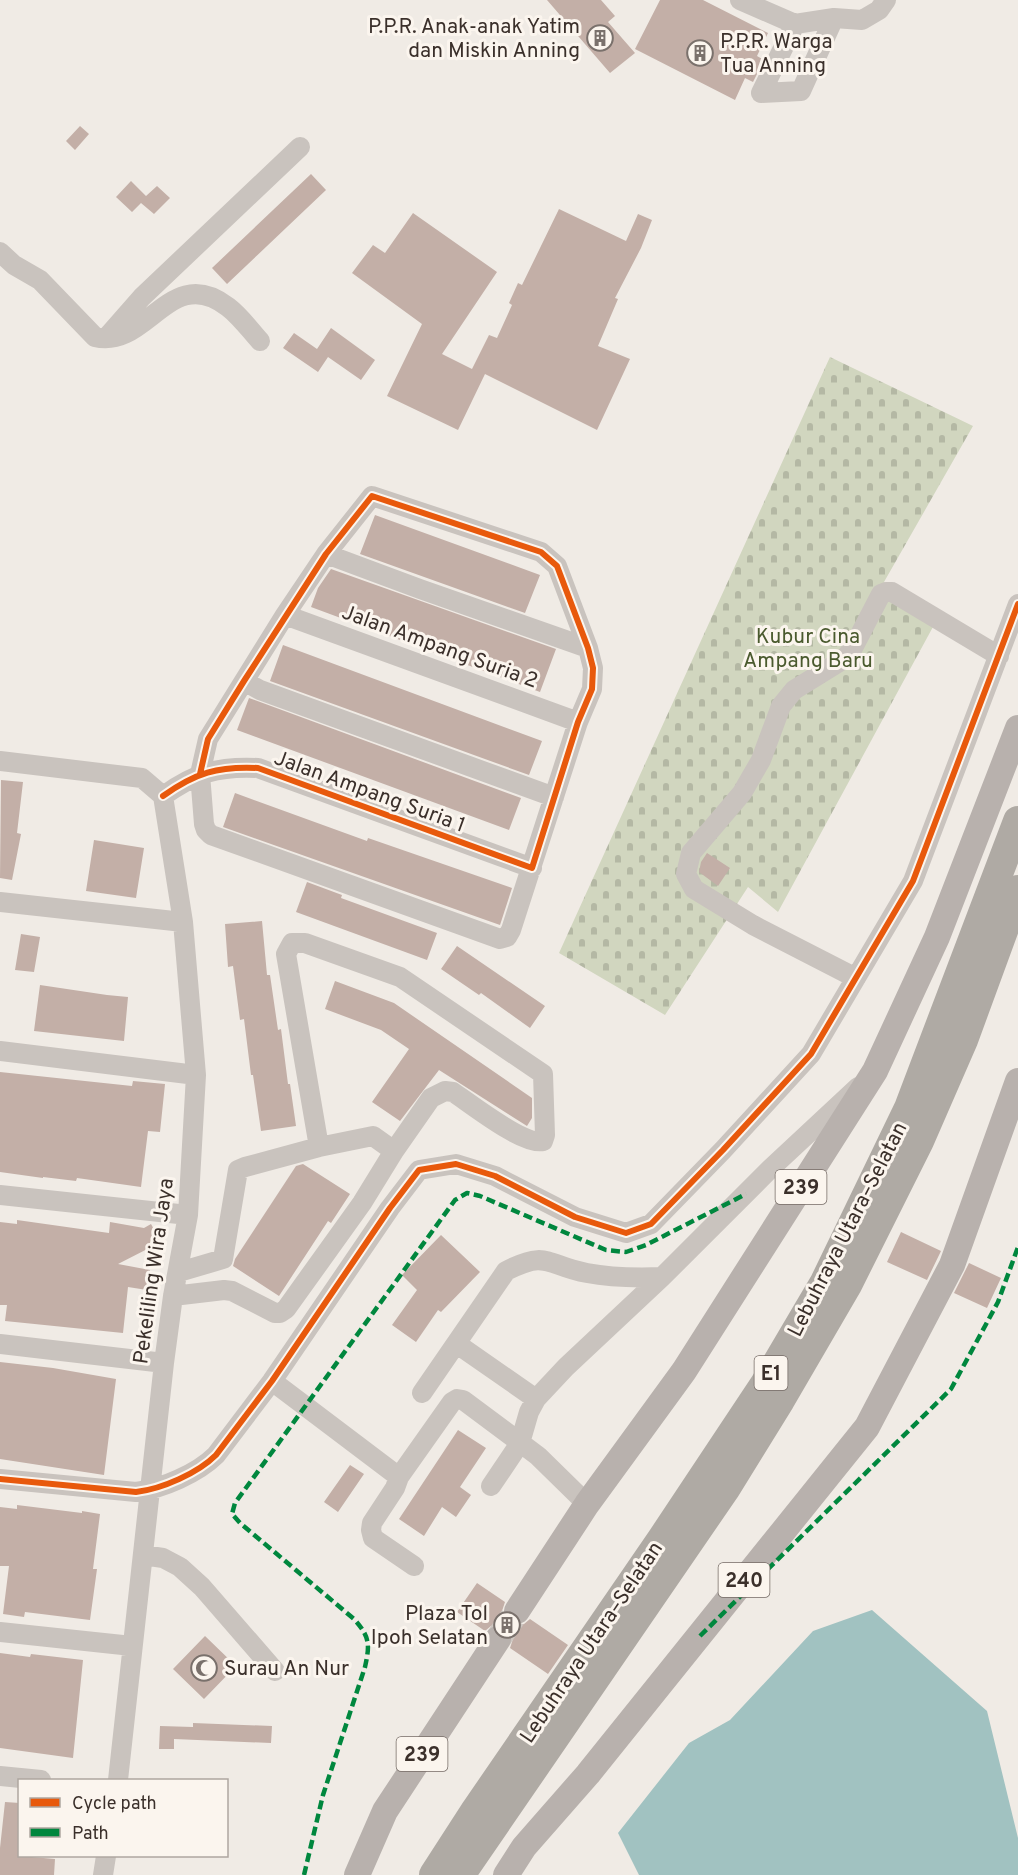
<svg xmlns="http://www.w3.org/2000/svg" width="1018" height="1875" font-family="Overpass,sans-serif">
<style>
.cemetery{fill:url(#cemetery-stones)}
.water{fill:#a1c2c1}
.building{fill:#c3afa7}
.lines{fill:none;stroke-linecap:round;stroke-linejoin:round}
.major-tunnel{stroke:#ccc6c0;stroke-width:26;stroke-dasharray:26 13;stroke-linecap:butt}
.minor{stroke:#c9c3be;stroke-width:20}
.major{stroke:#b8b1ad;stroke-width:26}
.highway{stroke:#afaaa4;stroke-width:30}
.quiet{stroke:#00873e;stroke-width:4.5;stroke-dasharray:9 4.5;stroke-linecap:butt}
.cycleway-casing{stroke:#fbf5ee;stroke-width:10}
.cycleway{stroke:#e8590c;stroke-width:6}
.labels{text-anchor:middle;stroke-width:6;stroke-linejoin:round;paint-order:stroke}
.shield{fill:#fbf5ee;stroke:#756b66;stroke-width:1.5}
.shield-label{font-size:20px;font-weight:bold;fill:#3b302b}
.poi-label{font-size:21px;fill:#3b302b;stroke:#fbf5ee;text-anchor:end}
.park-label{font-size:21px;fill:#4a5a2e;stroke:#fbf5ee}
.street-label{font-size:21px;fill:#3b302b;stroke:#fbf5ee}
</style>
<defs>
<pattern id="cemetery-stones" width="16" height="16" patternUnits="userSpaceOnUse" patternTransform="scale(1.5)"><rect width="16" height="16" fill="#d1d6bf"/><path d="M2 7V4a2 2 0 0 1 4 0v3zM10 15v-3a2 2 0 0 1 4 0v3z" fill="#b4b8a4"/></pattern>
</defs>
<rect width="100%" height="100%" fill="#f0ebe5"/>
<path class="cemetery" d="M830,357l143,69 -89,156 56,32 -162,298 -30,-25 -83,128 -106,-62z"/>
<path class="water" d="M872,1610l115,101 31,127v37h-379l-21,-42 71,-90 41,-23 83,-89z"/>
<path class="building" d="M547,0h54l14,16 -7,6 27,31 -25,20z
M660,0h43l65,33 -11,23 7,4 -11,22 -8,-4 -10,22 -100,-51z
M80,126l9,8 -14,16 -9,-9z
M311,174l15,16 -99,94 -15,-16z
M131,181l15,15 11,-10 13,12 -16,16 -13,-11 -9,9 -16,-15z
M559,209l67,32 12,-27 14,6 -11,28 -26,50 3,1 -20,47 32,13 -33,71 -112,-56 -27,56 -71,-34 35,-72 -70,-51 21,-28 12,8 28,-40 84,59 -55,82 30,15 17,-34 8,3 15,-33 -3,-2 9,-20 4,2z
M331,328l44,32 -14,20 -33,-23 -10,15 -35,-24 11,-15 23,16z
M375,515l165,60 -15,38 -165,-59z
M331,569l225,80 -16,43 -229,-85 7,-19z
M283,645l259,96 -13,34 -259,-94z
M249,698l272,100 -12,32 -272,-100z
M1,780l22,2 -6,51 4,1 -9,46 -12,-2z
M235,793l132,48 1,-3 144,50 -12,37 -277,-98z
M94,840l50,8 -8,50 -50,-7z
M707,853l23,15 -12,18 -19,-14 2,-10z
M307,882l35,13 -1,3 96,35 -10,27 -131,-48z
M262,921l5,54h3l8,55 3,-1 7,55h2l6,42 -35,5 -8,-56h-2l-7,-56 -4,1 -7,-54 -5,1 -3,-43z
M21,934l19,3 -6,35 -19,-2z
M457,946l88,60 -15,22 -49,-35 -2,2 -38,-26z
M335,981l59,22 138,95v20l-5,8 -88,-56 -39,51 -28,-19 37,-53 -28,-19 -56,-21z
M40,985l67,10 21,2 -4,44 -90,-10z
M0,1072l132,14 1,-5 32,3 -5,48 -12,-1 -7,56 -64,-9 -1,3 -33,-4v1l-43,-6z
M303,1164l47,30 -19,29 -3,-2 -49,75 -46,-30 2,-7 61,-93z
M17,1220l92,13 1,-11 34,6 7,-4 10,18 -43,22 32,6 -3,20 -19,-3 -5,46 -118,-12 2,-16h-7v-83l17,2z
M901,1232l40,19 -14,29 -40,-18z
M441,1235l39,37 -39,40 -3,-2 -22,32 -24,-17 25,-35 -15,-15z
M969,1263l32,15 -14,30 -33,-15z
M0,1362l53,6 63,11 -12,96 -104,-16z
M458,1430l28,18 -26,39 11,8 -15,22 -14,-10 -18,29 -25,-17z
M350,1465l14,9 -26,38 -14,-10z
M17,1505l65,8v-2l18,3 -7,55h4l-7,51 -65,-8 -1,5 -21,-3 6,-48h-9v-59l17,2z
M477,1583l28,19 -3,9 1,6 5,6 9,3 7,-2 6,-5 38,26 -20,29 -38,-26 3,-9 -1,-6 -5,-6 -9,-3 -7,2 -6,5 -28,-19z
M205,1636l31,30 -32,33 -31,-30z
M0,1653l30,4 1,-3 52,6 -10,98 -73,-10z
M193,1723l79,3 -1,17 -97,-4v10h-15l1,-23 33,1z
M5,1802l15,1v53l35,3 -1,16h-54v-27z"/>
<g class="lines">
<path class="major-tunnel" d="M498,1639l19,-28"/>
<path class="minor" d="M740,0l55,24 39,-6 28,2 17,-10 7,-10
M795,24l-34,69 40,-2 33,-73
M0,252l14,13 26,15 55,57c52,13 75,-75 133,-30 12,9 22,23 32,34
M106,338l36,-41 158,-150
M372,496l169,56 16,14 31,82 5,20 -1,21 -14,33 -67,208 -4,7 -7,2 -289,-104 -5,-5 -2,-6 -4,-50 8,-35 77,-124 41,-61z
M326,554l94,35 168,59
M285,615l293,107
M244,681l16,9 294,107
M0,761l142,17 21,18 20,126 13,153 -8,140 -15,81 -9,67 -46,417
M163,796c32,-23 55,-30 95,-28l274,100
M0,902l183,20
M856,978l-103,-53 -59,-36 -8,-15 5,-21 51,-60 19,-33 20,-54 13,-16 50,-31 9,-11 28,-54 5,-2h6l107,64
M0,1051l196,24
M0,1195l188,20
M179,1272l44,-13 15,-89 7,-3 74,-20 54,-11 21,15
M173,1296l51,-6 8,1 43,22h5l6,-4 76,-106 32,-52 37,-53 14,-7 8,1c18,12 71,54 90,49l2,-6 -2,-61 -143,-97 -95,-34h-13l-6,11 33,193
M0,1344l164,19
M457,1344l79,55
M272,1381l127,96
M422,1393l84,-122c42,-22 41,-5 81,2 26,5 49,5 75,4
M0,1479l136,13c26,-3 62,-19 80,-37l56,-74 118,-173 29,-38 37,-6 39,12 80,41 51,16 25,-9 72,-74 88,-96 102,-173 105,-277
M491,1486l29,-43 9,-31 7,-13 30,-32 96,-90 108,-108 88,-82
M143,1555l20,3 17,9 22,20 73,84
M414,1566l-41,-28 -2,-8 1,-7 23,-35 4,-11 53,-75 5,-3 6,1 75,56 49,48
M0,1632l132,14
M0,1776l41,4
M103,1875l3,-19"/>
<path class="major" d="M517,1611l70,-107 97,-133 191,-300 62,-134 81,-209
M357,1875l28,-64 113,-172
M506,1875l18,-28 64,-73 279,-347 85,-162 66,-184"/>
<path class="highway" d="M434,1875l42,-65 186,-271 103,-155 60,-102 84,-174 109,-287
M460,1875l265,-386 55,-89 67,-115 72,-144 44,-101 55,-150"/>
<path class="quiet" d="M700,1636l251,-247 47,-87 20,-55
M304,1875l19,-80 42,-128c5,-23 5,-30 -11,-48l-114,-96 -8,-9 3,-11 220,-303 12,-7 13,3 126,54 20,2 20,-7 100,-51"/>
<g class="cycleway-casing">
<path id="cycleway" d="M163,796c32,-23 55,-30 95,-28l274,100 46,-146 14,-33 1,-21 -5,-20 -31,-82 -16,-14 -169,-56 -46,58 -82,127 -36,58 -8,35
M0,1479l136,13c26,-3 62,-19 80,-37l56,-74 118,-173 29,-38 37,-6 39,12 80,41 51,16 25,-9 72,-74 88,-96 102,-173 105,-277"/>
</g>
<use href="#cycleway" class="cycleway"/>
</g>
<defs>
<g id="building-ring" transform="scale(1.35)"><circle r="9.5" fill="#fbf5ee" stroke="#7a716c" stroke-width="1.5"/><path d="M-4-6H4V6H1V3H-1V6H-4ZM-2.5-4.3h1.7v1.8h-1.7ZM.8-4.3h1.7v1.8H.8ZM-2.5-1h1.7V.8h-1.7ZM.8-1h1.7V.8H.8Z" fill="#7a716c"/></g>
<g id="mosque-ring" transform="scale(1.35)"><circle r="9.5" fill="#fbf5ee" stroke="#7a716c" stroke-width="1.5"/><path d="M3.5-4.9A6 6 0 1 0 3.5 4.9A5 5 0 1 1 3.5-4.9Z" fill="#7a716c"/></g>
</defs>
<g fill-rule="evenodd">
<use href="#building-ring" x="600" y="38"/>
<use href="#building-ring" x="700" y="53"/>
<use href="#building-ring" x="507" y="1625"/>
<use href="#mosque-ring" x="204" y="1668"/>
</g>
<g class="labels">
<g class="shield">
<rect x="775.5" y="1170" width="51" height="34" rx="4.5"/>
<rect x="754.5" y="1356" width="33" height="34" rx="4.5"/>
<rect x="718.5" y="1563" width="51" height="34" rx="4.5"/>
<rect x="396.5" y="1737" width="51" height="34" rx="4.5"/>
</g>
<g class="shield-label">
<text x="801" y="1194">239</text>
<text x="771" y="1380">E1</text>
<text x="744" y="1587">240</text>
<text x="422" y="1761">239</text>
</g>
<g class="poi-label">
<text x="580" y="33">P.P.R. Anak-anak Yatim<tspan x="580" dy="24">dan Miskin Anning</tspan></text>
<text x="720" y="48" text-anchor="start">P.P.R. Warga<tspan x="720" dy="24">Tua Anning</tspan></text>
<text x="488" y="1620">Plaza Tol<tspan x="488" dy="24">Ipoh Selatan</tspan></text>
<text x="224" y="1675" text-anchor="start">Surau An Nur</text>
</g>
<g class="park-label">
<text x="808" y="643">Kubur Cina<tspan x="808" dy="24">Ampang Baru</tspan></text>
</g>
<g class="street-label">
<text transform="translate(440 646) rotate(20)" y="7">Jalan Ampang Suria 2</text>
<text transform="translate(370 791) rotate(20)" y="7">Jalan Ampang Suria 1</text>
<text transform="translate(847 1229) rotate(-63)" y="7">Lebuhraya Utara–Selatan</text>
<text transform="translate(153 1271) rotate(-82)" y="7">Pekeliling Wira Jaya</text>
<text transform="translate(591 1642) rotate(-56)" y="7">Lebuhraya Utara–Selatan</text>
</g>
</g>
<rect x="18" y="1779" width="210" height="78" fill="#fbf5ee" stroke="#aea6a0" stroke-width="1.5"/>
<rect x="30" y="1798" width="30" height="9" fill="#e8590c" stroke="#aea6a0" stroke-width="1.5"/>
<text x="72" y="1809" font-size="18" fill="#3b302b">Cycle path</text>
<rect x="30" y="1828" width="30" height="9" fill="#00873e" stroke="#aea6a0" stroke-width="1.5"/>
<text x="72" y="1839" font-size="18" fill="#3b302b">Path</text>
</svg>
